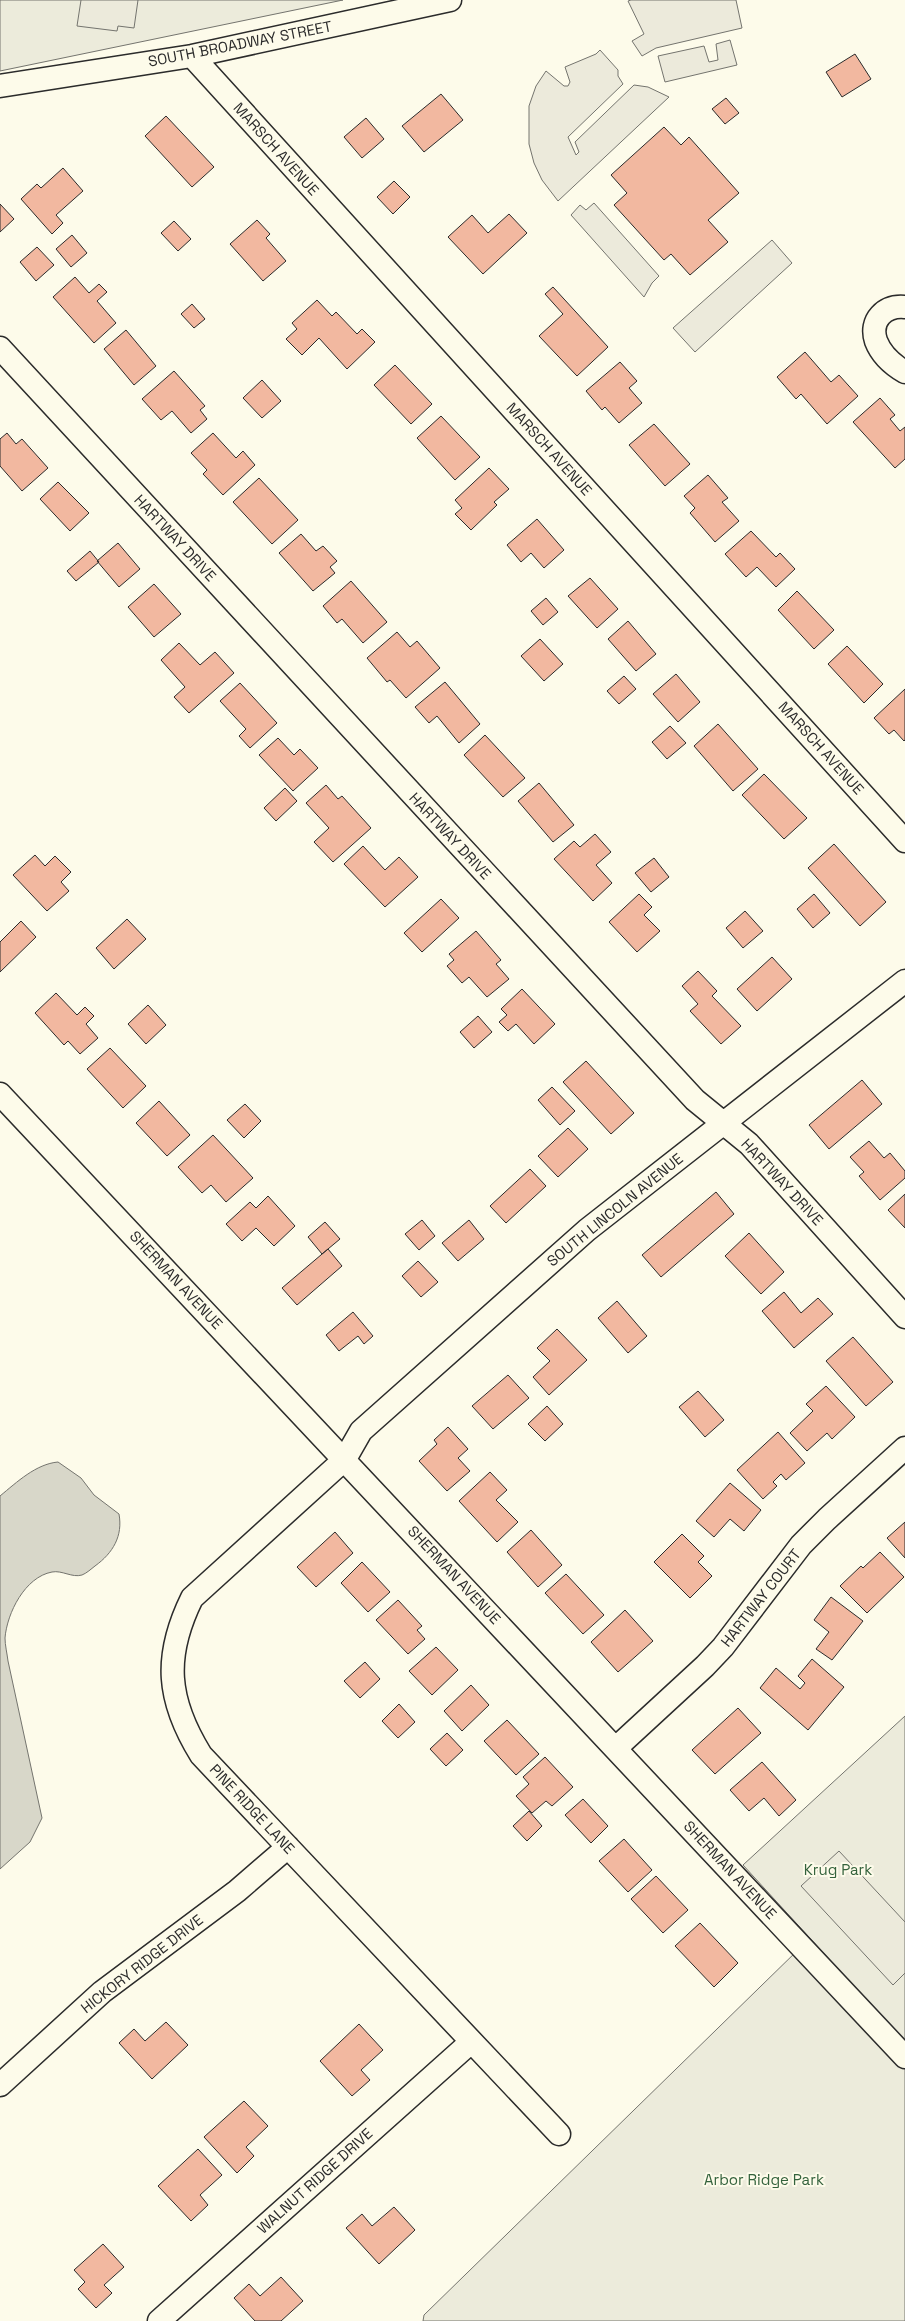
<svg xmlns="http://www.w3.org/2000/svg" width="905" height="2321" font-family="'Space Grotesk',sans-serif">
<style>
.green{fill:#ecebdb;stroke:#74746e}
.parking{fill:#eceadb;stroke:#74746e}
.water{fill:#d8d7c9;stroke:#74746e}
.building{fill:#f2b8a0;stroke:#2b2b2b}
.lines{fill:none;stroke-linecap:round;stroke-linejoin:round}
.minor-casing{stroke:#2b2b2b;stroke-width:25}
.minor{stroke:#fdfbea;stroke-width:22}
.labels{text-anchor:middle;stroke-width:4;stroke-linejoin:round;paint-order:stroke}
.street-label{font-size:15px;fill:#2b2b2b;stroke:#fdfbea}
.park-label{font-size:15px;fill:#34623c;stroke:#fdfbea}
</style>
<rect width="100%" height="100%" fill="#fdfbea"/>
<path class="green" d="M0,0h343l-343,71z
M905,1716v326l-162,-177z
M801,1947l104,116v258h-482l1,-6z"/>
<path class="parking" d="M81,0h57l-4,28 -16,-2 -1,5 -40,-5z
M631,0h105l6,28 -86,20 -14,8 -10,-15 12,-7 -16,-33z
M730,40l7,25 -72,17 -7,-26 46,-10 5,16 9,-2 -2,-16z
M600,50l18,20v6l5,8 -55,53 8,18 3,-3 -4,-10 59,-57 14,2 21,10 -111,104 -16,-21 -8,-17 -5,-19v-38l7,-20 10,-15 18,15h4l2,-4 -5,-15 31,-13z
M594,203l65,73 -7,7 -8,14 -73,-82 9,-10 6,5z
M772,240l20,23 -97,89 -22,-24z
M839,1851l66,71v51l-12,12 -92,-99z"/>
<path class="water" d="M58,1462l23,16 13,17 25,19c4,22 -6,39 -24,52 -4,3 -8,7 -13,9 -10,3 -20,-5 -30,-3 -27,5 -45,41 -47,66 0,7 2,15 3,23l34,157 -12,24 -30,27v-373c17,-14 36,-32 58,-34z"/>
<path class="building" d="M855,54l16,25 -29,18 -16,-25z
M441,94l22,26 -39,32 -22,-26z
M726,98l13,15 -14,11 -13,-15z
M166,116l48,51 -22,20 -47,-51z
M366,118l18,21 -22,19 -18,-21z
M664,127l17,18 8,-8 50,56 -31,27 20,22 -38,33 -19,-21 -7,6 -50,-55 13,-12 -16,-18z
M63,168l20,23 -27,24 7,8 -11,11 -31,-35 16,-15 4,4z
M394,181l16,16 -17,17 -16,-17z
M0,204l14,15 -14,13z
M509,214l18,19 -44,41 -35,-37 24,-22 16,18z
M257,220l13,14 -4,4 20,23 -23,20 -33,-37z
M174,221l17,18 -13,12 -17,-18z
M72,235l15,18 -16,14 -15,-18z
M37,247l17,18 -18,16 -16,-19z
M75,277l14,16 10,-9 8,8 -10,9 19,22 -22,20 -41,-46z
M553,287l55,60 -31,29 -38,-40 24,-22 -18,-20z
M317,300l15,16 4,-4 21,22 5,-5 13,13 -28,27 -28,-31 -17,17 -16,-16 11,-10 -5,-6z
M192,304l13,15 -11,9 -13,-14z
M126,330l30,36 -22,19 -30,-36z
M805,352l26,30 8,-7 19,21 -31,28 -26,-30 -5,5 -19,-22z
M620,362l17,19 -8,7 13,15 -23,20 -14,-16 -3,3 -16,-19z
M395,365l37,39 -21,20 -37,-39z
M174,371l31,35 -5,4 7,9 -16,14 -19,-22 -11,9 -19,-21z
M262,380l19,21 -19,17 -19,-20z
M880,398l15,17 -5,4 10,12 5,-4v32l-10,9 -42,-46z
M441,416l39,41 -25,23 -38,-42z
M654,424l36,40 -25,22 -36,-41z
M7,433l9,11 6,-5 26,29 -26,23 -22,-25v-27z
M213,433l23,25 7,-7 12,14 -32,30 -20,-21 4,-4 -16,-17z
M489,468l20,21 -15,13 3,3 -26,25 -16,-16 7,-6 -7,-8z
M708,475l20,23 -6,4 17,19 -24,21 -25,-29 5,-5 -11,-12z
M259,478l39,42 -26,24 -39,-42z
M58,482l31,31 -19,18 -30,-32z
M537,519l27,31 -20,18 -13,-15 -10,9 -14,-17z
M751,531l25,26 4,-4 15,16 -19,18 -19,-20 -11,10 -21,-23z
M301,534l15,17 7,-5 14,15 -7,6 5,6 -22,18 -34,-38z
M118,543l22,26 -21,18 -22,-26z
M90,551l9,11 -23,19 -9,-10z
M590,578l28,31 -21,19 -29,-32z
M351,581l36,41 -24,21 -21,-24 -5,4 -14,-17z
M154,584l27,30 -27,23 -26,-30z
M797,591l37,39 -20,19 -36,-39z
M546,598l12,14 -15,13 -12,-14z
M628,621l28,33 -20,17 -28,-32z
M397,632l13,15 7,-6 23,27 -34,30 -16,-18 -3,2 -20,-24z
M540,639l23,25 -19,17 -23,-25z
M179,643l21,22 15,-13 19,21 -45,40 -15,-16 11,-10 -24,-27z
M847,646l36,38 -19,19 -36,-39z
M676,674l24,28 -22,20 -25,-28z
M624,676l12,13 -17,15 -12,-13z
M445,682l35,42 -21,19 -22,-27 -8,7 -14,-16z
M240,683l37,40 -27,25 -11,-12 7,-7 -26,-28z
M905,689v51l-1,1 -10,-11 -5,4 -15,-16z
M718,724l40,45 -25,22 -39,-45z
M670,726l16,17 -19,16 -15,-17z
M485,735l40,43 -22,19 -39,-42z
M278,738l16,17 6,-6 18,19 -25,23 -34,-36z
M764,774l43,44 -23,21 -42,-44z
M539,783l35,42 -21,17 -35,-41z
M326,785l12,14 4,-3 29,32 -38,34 -19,-20 15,-14 -23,-25z
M285,788l12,13 -21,20 -12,-13z
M595,834l16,18 -15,13 16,18 -19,18 -39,-42 20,-18 6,6z
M834,844l52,58 -26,24 -52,-58z
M363,846l22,24 14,-13 19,20 -33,30 -41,-43z
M35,855l10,11 10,-10 16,16 -10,10 8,9 -22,20 -34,-36z
M654,858l15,19 -18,15 -16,-19z
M639,894l13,13 -8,8 16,16 -23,21 -28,-30z
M814,894l16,19 -17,15 -16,-19z
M441,899l18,19 -37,34 -18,-19z
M745,911l18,20 -20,17 -17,-20z
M127,919l19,20 -32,30 -18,-21z
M21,921l15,16 -36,35v-30z
M476,931l25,29 -5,4 13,15 -22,18 -18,-20 -7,6 -15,-17 7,-6 -5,-6z
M772,957l20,22 -35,32 -20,-22z
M698,971l19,20 -5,5 29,30 -20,18 -31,-33 8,-7 -16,-18z
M522,989l33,35 -21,20 -18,-20 -8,7 -9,-9 8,-7 -6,-6z
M56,993l21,22 8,-8 9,9 -8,8 12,14 -18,16 -12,-13 -4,4 -29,-32z
M148,1005l18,20 -20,19 -18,-20z
M478,1016l14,16 -18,16 -14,-16z
M110,1048l36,38 -23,22 -36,-39z
M586,1061l48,52 -23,21 -48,-52z
M862,1080l20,24 -53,45 -20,-24z
M552,1087l23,24 -15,14 -22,-25z
M159,1101l31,34 -23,21 -31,-33z
M245,1104l16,17 -17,17 -17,-18z
M568,1128l20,21 -30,28 -20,-21z
M213,1135l40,43 -27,24 -15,-17 -9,8 -24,-26z
M869,1141l15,17 6,-5 15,18v7l-25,22 -21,-24 5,-4 -14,-15z
M530,1169l16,17 -40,37 -16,-17z
M716,1192l18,22 -73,63 -19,-22z
M905,1194v34l-17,-18z
M268,1196l27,30 -21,20 -18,-18 -14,13 -16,-17 24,-22 6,6z
M422,1220l13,16 -16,14 -14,-16z
M469,1220l15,19 -26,22 -16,-18z
M325,1222l15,17 -18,15 -14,-17z
M749,1233l35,39 -23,22 -36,-38z
M328,1249l14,17 -45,39 -15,-17z
M418,1261l20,21 -17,15 -19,-21z
M784,1292l17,21 17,-15 15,16 -39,34 -32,-37z
M617,1301l30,35 -19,17 -30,-35z
M353,1312l20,24 -9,8 -6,-8 -19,15 -13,-16z
M557,1329l30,31 -38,35 -16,-18 17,-16 -13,-13z
M853,1337l40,45 -27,24 -40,-45z
M508,1375l21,23 -36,31 -21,-23z
M826,1386l29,31 -23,22 -5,-6 -20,18 -17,-18 23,-22 -7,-7z
M698,1391l26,29 -19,17 -26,-30z
M547,1406l16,18 -18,17 -17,-17z
M448,1427l20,22 -10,9 12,13 -23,20 -28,-30 18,-17 -3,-4z
M778,1432l27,31 -19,17 -5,-6 -8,8 4,4 -14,13 -26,-29z
M490,1472l17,18 -11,10 22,22 -21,20 -38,-41z
M730,1483l31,27 -17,21 -14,-12 -16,18 -18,-16z
M905,1522v36l-18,-20z
M531,1530l31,35 -24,22 -31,-35z
M335,1532l18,21 -37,34 -19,-20z
M682,1534l22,22 -6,6 14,14 -22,22 -36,-36z
M880,1552l24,25 -37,36 -27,-27 21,-20 2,2z
M362,1562l28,30 -22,20 -27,-29z
M566,1574l38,41 -21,19 -38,-41z
M831,1597l32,24 -31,39 -16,-11 13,-17 -15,-12z
M398,1600l24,26 -5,4 8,9 -17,15 -32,-34z
M625,1610l28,31 -35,31 -27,-30z
M436,1647l22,23 -26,25 -23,-24z
M812,1659l32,28 -36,43 -48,-42 16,-20 24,21 5,-6 -7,-7z
M365,1662l15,17 -20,19 -16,-17z
M471,1685l18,20 -27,26 -18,-20z
M399,1704l16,18 -17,16 -16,-17z
M738,1708l23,25 -46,41 -23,-24z
M507,1720l32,34 -23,21 -32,-34z
M447,1733l16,17 -17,16 -16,-17z
M545,1757l28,30 -21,19 -6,-5 -14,12 -16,-17 13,-12 -6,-7z
M762,1762l34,38 -17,16 -15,-18 -15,13 -19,-21z
M583,1799l25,27 -17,17 -26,-28z
M529,1811l13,15 -15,15 -14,-15z
M624,1839l28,31 -24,22 -29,-31z
M656,1876l32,34 -25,23 -32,-34z
M700,1923l38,40 -24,24 -39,-41z
M166,2022l22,23 -36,34 -33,-36 15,-14 11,12z
M359,2024l24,26 -22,20 9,10 -18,16 -32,-35z
M244,2101l24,25 -22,21 8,9 -17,17 -33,-36z
M198,2149l24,26 -22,20 8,10 -17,16 -33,-35z
M394,2207l21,23 -36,34 -33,-36 16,-14 10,12z
M103,2244l21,23 -20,18 8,8 -16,15 -18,-19 7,-7 -11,-12z
M281,2277l22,24 -22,20h-26l-21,-23 15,-14 11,12z"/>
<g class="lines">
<g class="minor-casing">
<path id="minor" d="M192,56l713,785
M0,86l192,-30 258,-56
M905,307c-20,-2 -36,13 -29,34 5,13 17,24 29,31
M0,348l695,752 54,44 156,173
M0,1094l905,963
M616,1748l89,-82 18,-19 78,-102 26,-26 78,-71
M0,2085l102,-93 135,-101 51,-44
M559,2134l-358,-379c-34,-55 -38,-98 -9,-157l153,-139 16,-28 226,-201 318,-249
M159,2321l312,-279"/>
</g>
<use href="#minor" class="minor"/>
</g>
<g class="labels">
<g class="street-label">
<text transform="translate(240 44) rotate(-11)" y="5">SOUTH BROADWAY STREET</text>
<text transform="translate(276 149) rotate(48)" y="5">MARSCH AVENUE</text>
<text transform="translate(549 449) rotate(48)" y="5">MARSCH AVENUE</text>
<text transform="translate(175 538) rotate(47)" y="5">HARTWAY DRIVE</text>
<text transform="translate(821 748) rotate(48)" y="5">MARSCH AVENUE</text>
<text transform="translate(450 836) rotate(47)" y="5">HARTWAY DRIVE</text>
<text transform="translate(782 1182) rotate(47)" y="5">HARTWAY DRIVE</text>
<text transform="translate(615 1210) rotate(-39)" y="5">SOUTH LINCOLN AVENUE</text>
<text transform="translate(176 1280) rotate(47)" y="5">SHERMAN AVENUE</text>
<text transform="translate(454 1575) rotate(47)" y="5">SHERMAN AVENUE</text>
<text transform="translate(761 1598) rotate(-52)" y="5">HARTWAY COURT</text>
<text transform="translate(252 1809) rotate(47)" y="5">PINE RIDGE LANE</text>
<text transform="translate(730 1870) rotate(47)" y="5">SHERMAN AVENUE</text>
<text transform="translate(142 1964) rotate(-38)" y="5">HICKORY RIDGE DRIVE</text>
<text transform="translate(315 2181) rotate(-42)" y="5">WALNUT RIDGE DRIVE</text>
</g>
<g class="park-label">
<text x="838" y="1875">Krug Park</text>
<text x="764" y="2185">Arbor Ridge Park</text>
</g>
</g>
</svg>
